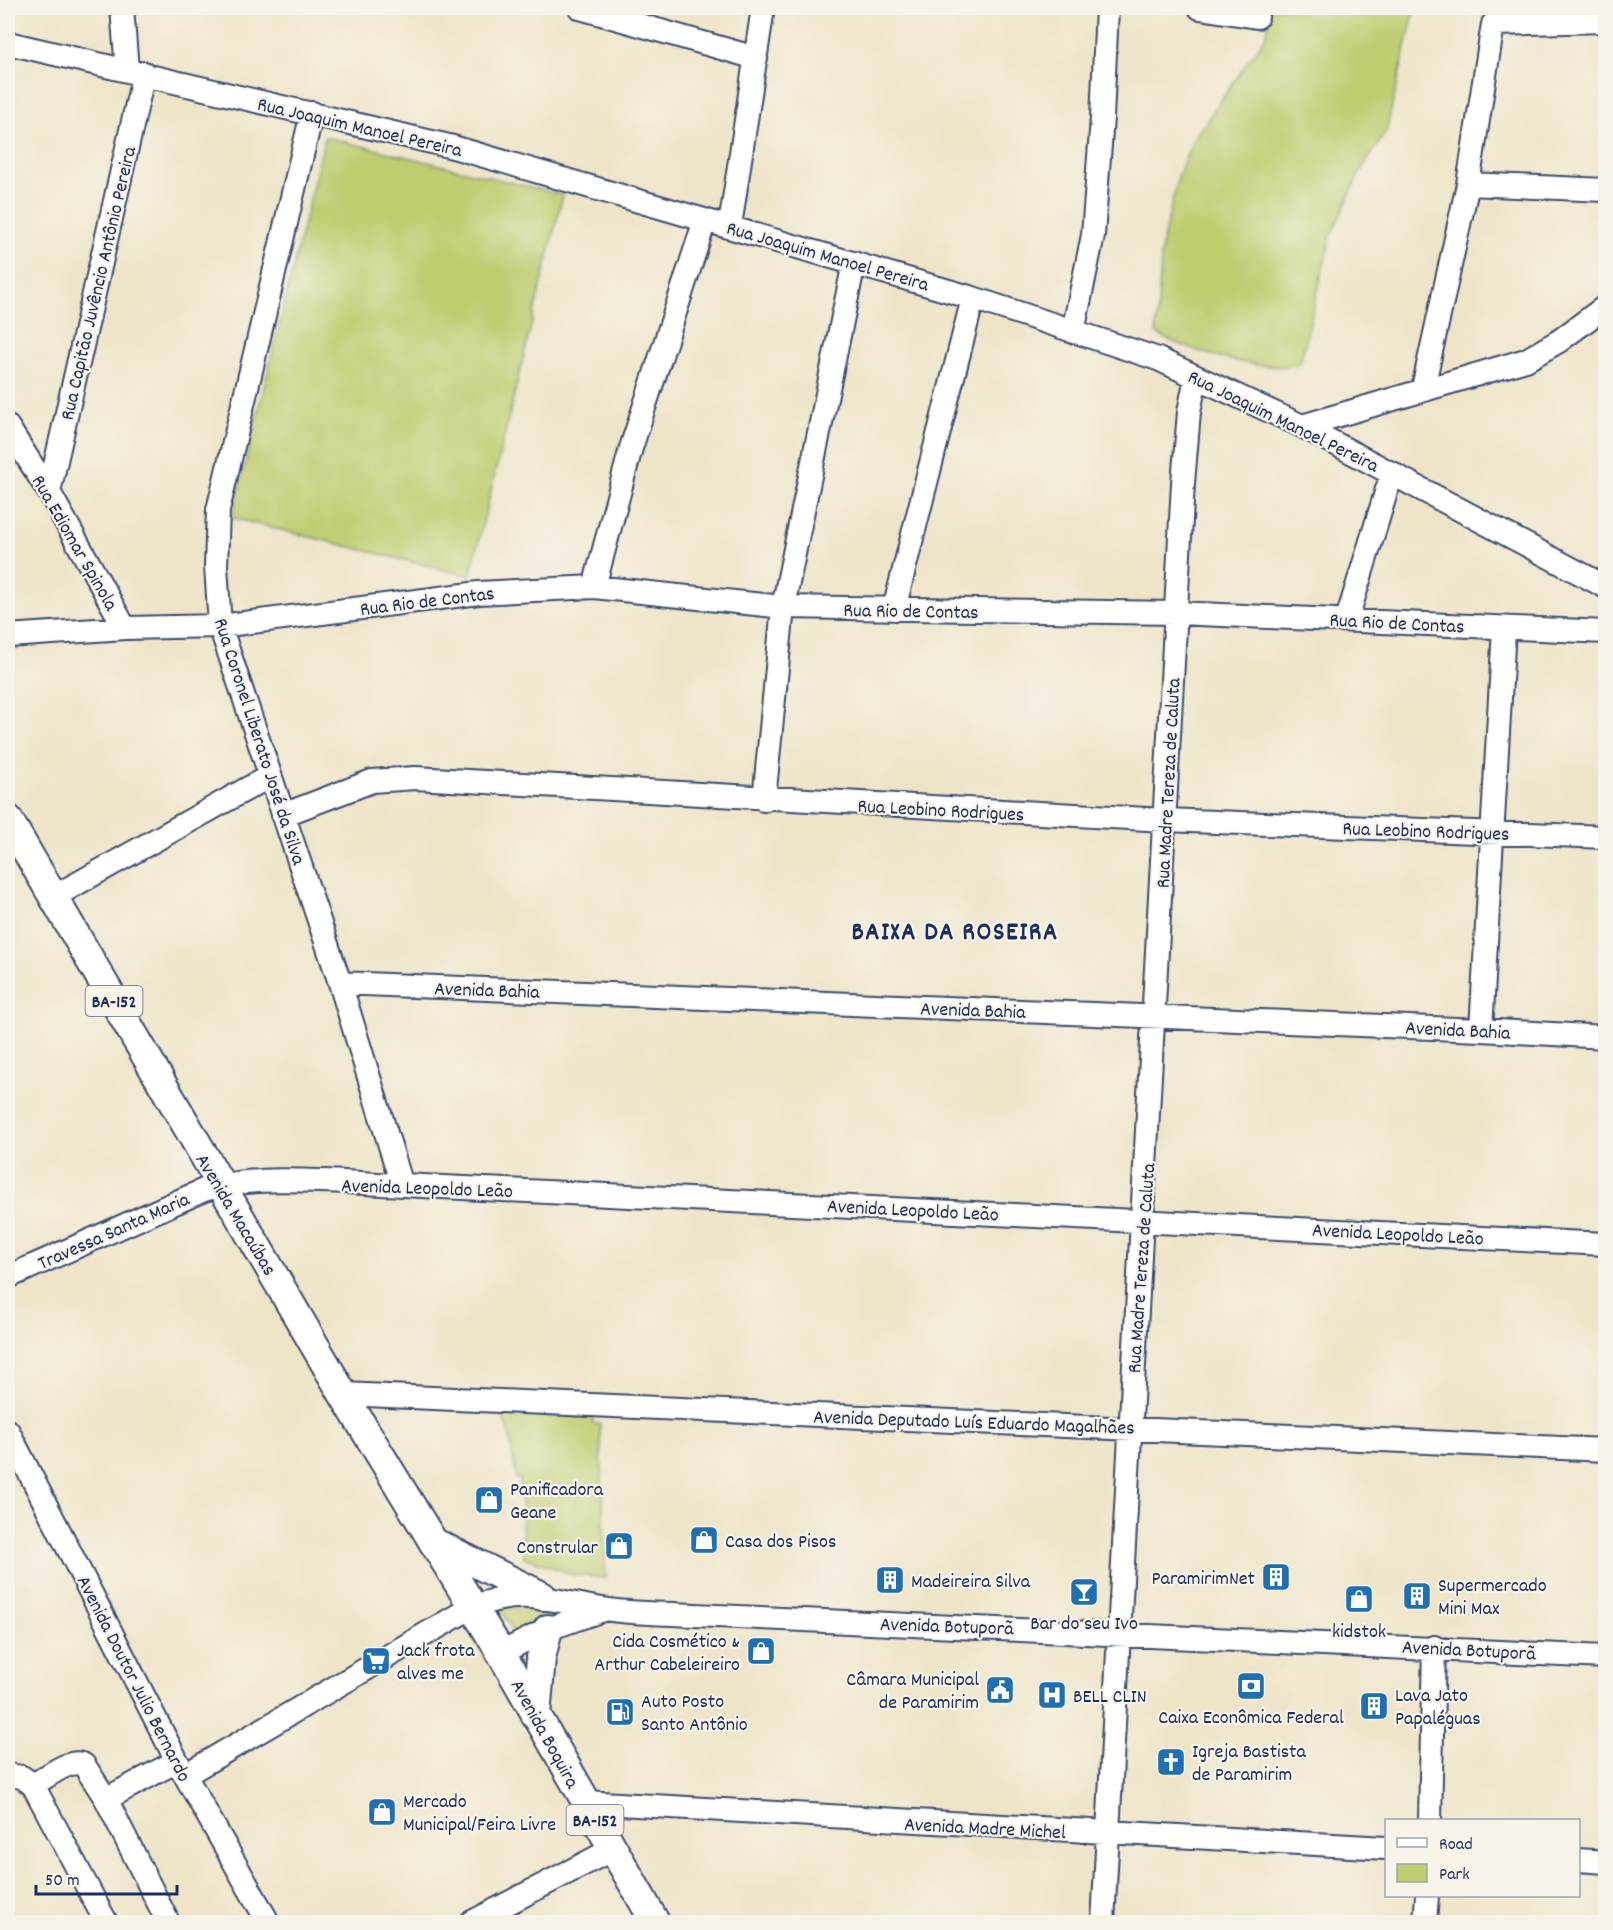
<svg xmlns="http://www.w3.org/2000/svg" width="1613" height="1930" font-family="Dekko,sans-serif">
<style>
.green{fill:#bdcd70;stroke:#6c7e67;stroke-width:1.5}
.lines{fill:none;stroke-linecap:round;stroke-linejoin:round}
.minor-casing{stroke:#3b4a6e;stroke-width:26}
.major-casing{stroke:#3b4a6e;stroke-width:32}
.minor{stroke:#fff;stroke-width:22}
.major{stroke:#fff;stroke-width:28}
.labels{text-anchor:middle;stroke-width:4.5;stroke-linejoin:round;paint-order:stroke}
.shield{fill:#f7f3e8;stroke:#5d6a87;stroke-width:1.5}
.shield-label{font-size:18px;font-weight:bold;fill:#1b2f5e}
.street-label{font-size:20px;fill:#1b2f5e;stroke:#f7f3e8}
.poi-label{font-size:20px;fill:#1b2f5e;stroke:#f7f3e8;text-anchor:start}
.district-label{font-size:26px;font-weight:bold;letter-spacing:1.5px;fill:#1b2f5e;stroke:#f7f3e8}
</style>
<rect width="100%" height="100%" fill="#f7f3e8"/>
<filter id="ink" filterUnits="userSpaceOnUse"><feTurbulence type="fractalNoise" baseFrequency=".0167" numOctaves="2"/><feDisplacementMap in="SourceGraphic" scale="12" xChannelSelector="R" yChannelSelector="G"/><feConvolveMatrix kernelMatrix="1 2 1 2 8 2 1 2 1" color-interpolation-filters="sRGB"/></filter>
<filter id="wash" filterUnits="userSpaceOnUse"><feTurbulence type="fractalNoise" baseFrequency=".008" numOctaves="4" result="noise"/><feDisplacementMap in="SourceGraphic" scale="24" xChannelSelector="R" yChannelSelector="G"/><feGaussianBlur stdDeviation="1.35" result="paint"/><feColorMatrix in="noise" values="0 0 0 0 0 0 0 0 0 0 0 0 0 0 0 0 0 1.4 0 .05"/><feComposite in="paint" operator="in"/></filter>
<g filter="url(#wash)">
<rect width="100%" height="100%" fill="#eee5c9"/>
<path class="green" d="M1271,8h144l-29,124 -26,40 -29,64 -31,128c-33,10 -115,-13 -144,-31l6,-89 17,-70 14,-34 73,-104z
M325,137l238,58 -93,381 -238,-58z
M501,1414l92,3v7h7l6,154 -33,-3 -49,-18 -4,-79 -4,1 -7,-48z
M499,1607l61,5 -46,21z"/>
</g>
<g filter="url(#ink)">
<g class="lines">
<g class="minor-casing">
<path id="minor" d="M122,8l5,62
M580,8l176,50
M1200,8l57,9
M8,43l445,104 520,151 185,61 144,67 304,161
M312,113l-94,397 -2,56 4,60 120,357 62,202
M1468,184l138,6
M730,226l33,-218
M1073,332l20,-97 9,-117 5,-110
M1423,388l45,-204 25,-160 113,-3
M1302,426l224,-66 33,-19 47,-35
M8,427l41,65 76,136
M49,492l95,-419
M594,587l37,-139 74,-228
M894,609l79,-311
M1347,619l45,-146
M8,636l117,-8 95,-2 259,-33 115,-6 189,20 393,6 430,19
M764,800l19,-193 71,-344
M283,815l89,-34 43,-3 750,42 441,17
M55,896l215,-120
M340,983l1141,47 125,7
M1481,1030l23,-402
M8,1277l196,-87c53,-17 141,-7 198,-5l1204,59
M343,1394l1263,56
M8,1431l169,330 91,161
M501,1653l47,-24 55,-19
M8,1775l14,2 11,8 73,137
M185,1775l287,-168c53,-20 79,-6 131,2 30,5 62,4 92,6l911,42
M33,1785c13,-7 37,-28 51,-20l22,34 62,123
M106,1799l71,-38
M584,1802l802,46
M1430,1820l4,-173
M1578,1860l28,2
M472,1922l141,-73
M1103,1922l80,-1439 6,-71 7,-35
M1425,1922l2,-26"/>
</g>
<g class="major-casing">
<path id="major" d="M8,819l335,575 158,259 154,269
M433,1542l109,54
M536,1716l5,-58 7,-29"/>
</g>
<use href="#minor" class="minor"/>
<use href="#major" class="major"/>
</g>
</g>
<defs>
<g id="shop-square" transform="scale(1.5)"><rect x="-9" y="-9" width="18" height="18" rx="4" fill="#1f6fb2" stroke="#f7f3e8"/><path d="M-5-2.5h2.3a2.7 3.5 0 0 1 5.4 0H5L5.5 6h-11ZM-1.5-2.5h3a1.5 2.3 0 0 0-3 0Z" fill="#fff"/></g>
<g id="building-square" transform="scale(1.5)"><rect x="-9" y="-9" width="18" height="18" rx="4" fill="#1f6fb2" stroke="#f7f3e8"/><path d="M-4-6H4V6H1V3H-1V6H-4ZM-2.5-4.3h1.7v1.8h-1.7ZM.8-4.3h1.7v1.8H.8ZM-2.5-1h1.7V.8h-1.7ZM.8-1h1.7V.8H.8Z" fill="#fff"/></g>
<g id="bar-square" transform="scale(1.5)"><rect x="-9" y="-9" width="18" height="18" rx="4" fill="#1f6fb2" stroke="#f7f3e8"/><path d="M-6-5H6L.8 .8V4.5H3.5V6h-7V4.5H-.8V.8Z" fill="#fff"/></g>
<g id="supermarket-square" transform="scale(1.5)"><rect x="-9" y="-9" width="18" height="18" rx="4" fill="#1f6fb2" stroke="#f7f3e8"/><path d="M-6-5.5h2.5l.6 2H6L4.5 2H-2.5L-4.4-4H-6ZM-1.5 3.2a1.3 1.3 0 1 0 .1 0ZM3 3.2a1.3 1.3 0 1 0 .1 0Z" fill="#fff"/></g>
<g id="bank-square" transform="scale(1.5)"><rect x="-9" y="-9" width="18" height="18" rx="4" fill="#1f6fb2" stroke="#f7f3e8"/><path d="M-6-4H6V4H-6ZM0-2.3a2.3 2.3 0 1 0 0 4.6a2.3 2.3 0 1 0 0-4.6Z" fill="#fff"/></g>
<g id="civic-square" transform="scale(1.5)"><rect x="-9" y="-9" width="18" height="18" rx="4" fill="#1f6fb2" stroke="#f7f3e8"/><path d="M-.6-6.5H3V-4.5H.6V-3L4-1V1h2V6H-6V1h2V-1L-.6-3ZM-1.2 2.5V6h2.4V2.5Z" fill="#fff"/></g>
<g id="hospital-square" transform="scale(1.5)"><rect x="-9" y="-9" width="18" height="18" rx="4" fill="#1f6fb2" stroke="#f7f3e8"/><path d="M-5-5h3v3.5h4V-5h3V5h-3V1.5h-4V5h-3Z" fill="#fff"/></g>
<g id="fuel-square" transform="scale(1.5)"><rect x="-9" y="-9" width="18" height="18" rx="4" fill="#1f6fb2" stroke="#f7f3e8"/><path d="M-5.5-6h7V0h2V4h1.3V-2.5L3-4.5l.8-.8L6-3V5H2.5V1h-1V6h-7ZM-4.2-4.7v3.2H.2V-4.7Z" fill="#fff"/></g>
<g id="church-square" transform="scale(1.5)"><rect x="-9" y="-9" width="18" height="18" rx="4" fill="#1f6fb2" stroke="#f7f3e8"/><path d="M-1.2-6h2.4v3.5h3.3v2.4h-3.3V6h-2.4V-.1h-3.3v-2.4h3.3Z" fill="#fff"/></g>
</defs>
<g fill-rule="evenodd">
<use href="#shop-square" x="489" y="1500"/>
<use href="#shop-square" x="704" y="1540"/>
<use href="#shop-square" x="619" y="1546"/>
<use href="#building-square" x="1276" y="1577"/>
<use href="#building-square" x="890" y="1580"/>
<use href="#bar-square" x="1084" y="1592"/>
<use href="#building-square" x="1417" y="1596"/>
<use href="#shop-square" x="1359" y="1599"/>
<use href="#shop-square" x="761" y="1651"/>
<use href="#supermarket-square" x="376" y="1661"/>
<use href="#bank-square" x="1251" y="1686"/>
<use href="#civic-square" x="1000" y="1690"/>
<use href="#hospital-square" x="1052" y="1695"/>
<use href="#building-square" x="1374" y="1706"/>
<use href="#fuel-square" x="620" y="1712"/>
<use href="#church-square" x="1171" y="1762"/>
<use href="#shop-square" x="382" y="1812"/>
</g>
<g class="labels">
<g class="shield">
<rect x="85.5" y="986" width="57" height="30" rx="4.5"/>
<rect x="566.5" y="1805" width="57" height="30" rx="4.5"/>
</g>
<g class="shield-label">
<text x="114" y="1007">BA-152</text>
<text x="595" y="1826">BA-152</text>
</g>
<g class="street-label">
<text transform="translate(360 126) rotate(13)" y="7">Rua Joaquim Manoel Pereira</text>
<text transform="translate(828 255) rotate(16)" y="7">Rua Joaquim Manoel Pereira</text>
<text transform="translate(97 283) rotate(-77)" y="7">Rua Capitão Juvêncio Antônio Pereira</text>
<text transform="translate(1284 420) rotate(26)" y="7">Rua Joaquim Manoel Pereira</text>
<text transform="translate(76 542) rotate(60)" y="7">Rua Ediomar Spinola</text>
<text transform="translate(427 600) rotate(-7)" y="7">Rua Rio de Contas</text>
<text transform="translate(911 610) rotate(1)" y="7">Rua Rio de Contas</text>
<text transform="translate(1397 622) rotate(3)" y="7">Rua Rio de Contas</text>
<text transform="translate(261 741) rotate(72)" y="7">Rua Coronel Liberato José da Silva</text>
<text transform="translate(1167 783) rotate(-87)" y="7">Rua Madre Tereza de Caluta</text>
<text transform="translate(941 809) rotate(3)" y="7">Rua Leobino Rodrigues</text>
<text transform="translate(1426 830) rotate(2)" y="7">Rua Leobino Rodrigues</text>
<text transform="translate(487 989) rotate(2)" y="7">Avenida Bahia</text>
<text transform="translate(973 1009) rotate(2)" y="7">Avenida Bahia</text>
<text transform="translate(1458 1029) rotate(3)" y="7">Avenida Bahia</text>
<text transform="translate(427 1187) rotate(2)" y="7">Avenida Leopoldo Leão</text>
<text transform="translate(913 1209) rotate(3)" y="7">Avenida Leopoldo Leão</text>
<text transform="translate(237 1214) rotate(59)" y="7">Avenida Macaúbas</text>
<text transform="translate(113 1230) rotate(-24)" y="7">Travessa Santa Maria</text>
<text transform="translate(1398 1233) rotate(3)" y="7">Avenida Leopoldo Leão</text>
<text transform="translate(1140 1268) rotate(-86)" y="7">Rua Madre Tereza de Caluta</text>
<text transform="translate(974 1421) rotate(2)" y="7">Avenida Deputado Luís Eduardo Magalhães</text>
<text transform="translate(947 1625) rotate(2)" y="7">Avenida Botuporã</text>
<text transform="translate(1469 1649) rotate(3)" y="7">Avenida Botuporã</text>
<text transform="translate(135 1678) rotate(63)" y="7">Avenida Doutor Julio Bernardo</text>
<text transform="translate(546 1733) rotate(61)" y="7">Avenida Boquira</text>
<text transform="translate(985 1827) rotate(3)" y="7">Avenida Madre Michel</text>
</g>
<g class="poi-label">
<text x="510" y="1495">Panificadora<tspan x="510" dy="23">Geane</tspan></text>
<text x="725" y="1547">Casa dos Pisos</text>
<text x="598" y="1553" text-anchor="end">Constrular</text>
<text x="1255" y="1584" text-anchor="end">ParamirimNet</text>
<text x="911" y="1587">Madeireira Silva</text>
<text x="1438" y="1591">Supermercado<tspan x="1438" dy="23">Mini Max</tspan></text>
<text x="1084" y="1629" text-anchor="middle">Bar do seu Ivo</text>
<text x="1359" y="1637" text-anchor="middle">kidstok</text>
<text x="740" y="1647" text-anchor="end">Cida Cosmético &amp;<tspan x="740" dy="23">Arthur Cabeleireiro</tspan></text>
<text x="397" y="1656">Jack frota<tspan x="397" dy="23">alves me</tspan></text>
<text x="979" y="1685" text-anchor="end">Câmara Municipal<tspan x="979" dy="23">de Paramirim</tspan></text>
<text x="1395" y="1701">Lava Jato<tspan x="1395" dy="23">Papaléguas</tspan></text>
<text x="1073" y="1702">BELL CLIN</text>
<text x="641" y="1707">Auto Posto<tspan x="641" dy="23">Santo Antônio</tspan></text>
<text x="1251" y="1723" text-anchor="middle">Caixa Econômica Federal</text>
<text x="1192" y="1757">Igreja Bastista<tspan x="1192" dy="23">de Paramirim</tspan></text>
<text x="403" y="1807">Mercado<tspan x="403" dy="23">Municipal/Feira Livre</tspan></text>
</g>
<g class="district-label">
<text x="955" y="939">BAIXA DA ROSEIRA</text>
</g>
</g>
<rect width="1613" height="1930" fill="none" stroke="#f7f3e8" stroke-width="30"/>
<rect x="1385" y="1819" width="195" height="78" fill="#f7f3e8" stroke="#9fa5b1" stroke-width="1.5"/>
<rect x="1397" y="1838" width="30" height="9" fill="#ffffff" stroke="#9fa5b1" stroke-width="1.5"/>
<text x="1439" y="1849" font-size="18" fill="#1b2f5e">Road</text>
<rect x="1397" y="1864" width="30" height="18" fill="#bdcd70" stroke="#9fa5b1" stroke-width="1.5"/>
<text x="1439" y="1879" font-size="18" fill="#1b2f5e">Park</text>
<path d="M36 1885v9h141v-9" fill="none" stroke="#1b2f5e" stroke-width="3"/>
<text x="45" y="1885" font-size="18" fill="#1b2f5e" stroke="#f7f3e8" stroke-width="4.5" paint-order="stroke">50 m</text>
</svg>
